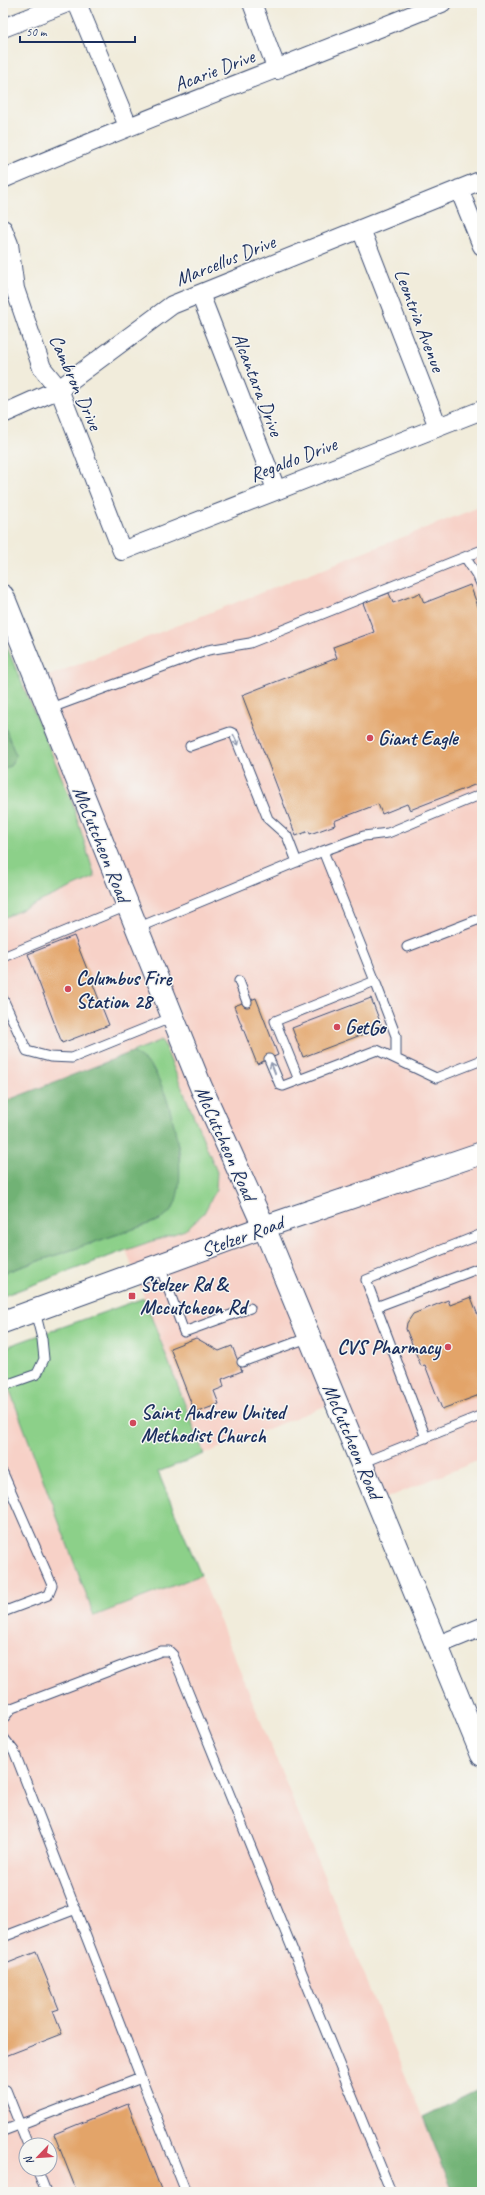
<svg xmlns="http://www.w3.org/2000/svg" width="485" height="2195" font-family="Caveat,sans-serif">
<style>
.built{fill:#f7d1c7;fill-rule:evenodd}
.green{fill:#8cd089;stroke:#548074}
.forest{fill:#71b275;stroke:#46706a}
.building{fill:#e3a469}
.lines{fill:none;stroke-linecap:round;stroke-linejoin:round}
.service-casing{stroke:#3b4b71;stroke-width:11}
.minor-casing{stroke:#3b4b71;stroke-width:20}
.secondary-casing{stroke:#3b4b71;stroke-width:24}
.primary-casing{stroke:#3b4b71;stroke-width:24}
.service{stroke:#fff;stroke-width:9}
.minor{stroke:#fff;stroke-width:18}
.secondary{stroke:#fff;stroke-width:22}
.primary{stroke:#fff;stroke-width:22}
.oneway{stroke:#8d97ae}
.poi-dot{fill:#d1495b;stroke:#f6f6f2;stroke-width:1.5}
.labels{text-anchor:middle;stroke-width:3;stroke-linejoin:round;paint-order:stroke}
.street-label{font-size:20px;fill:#1b2f5e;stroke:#f6f6f2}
.poi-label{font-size:20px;font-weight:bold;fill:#1b2f5e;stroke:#f6f6f2;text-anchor:start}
</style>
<rect width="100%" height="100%" fill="#f6f6f2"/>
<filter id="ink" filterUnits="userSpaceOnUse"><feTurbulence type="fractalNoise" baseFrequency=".025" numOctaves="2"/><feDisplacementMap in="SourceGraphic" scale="8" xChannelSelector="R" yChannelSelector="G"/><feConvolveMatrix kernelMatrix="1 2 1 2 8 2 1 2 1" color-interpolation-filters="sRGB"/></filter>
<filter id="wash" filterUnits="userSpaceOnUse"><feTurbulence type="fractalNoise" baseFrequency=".012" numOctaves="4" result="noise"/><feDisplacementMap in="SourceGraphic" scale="16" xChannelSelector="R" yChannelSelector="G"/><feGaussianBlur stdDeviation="0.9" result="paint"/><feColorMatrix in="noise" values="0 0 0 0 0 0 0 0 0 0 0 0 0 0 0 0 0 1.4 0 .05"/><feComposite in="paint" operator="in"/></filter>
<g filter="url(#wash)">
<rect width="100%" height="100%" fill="#f1ecdb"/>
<path class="built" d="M482,506v953l-105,43 -39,-101 -134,53 -78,-204 59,-20 -23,-190 -159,62v-184l92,-41 -23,-75 -49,-116z
M3,1372l91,244 107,-41 252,617h-450zM26,2145h24v24h-24z"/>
<path class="green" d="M3,638l69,164 23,75 -92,41v-149l7,-3 5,-10 -12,-34z
M162,1040l55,132 -1,18 -12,23 -19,17 -59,20 -123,46v-23l157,-53 13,-11 7,-54 -14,-59 -13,-28 -21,-16z
M144,1298l60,156 -46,18 43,103 -107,41 -91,-244v-24z"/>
<path class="forest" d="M3,722l13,34 -6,10 -7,3z
M132,1052c7,5 17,11 21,17 19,30 37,106 20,139 -2,4 -9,8 -13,12l-157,53v-171z
M482,2088v104h-29l-30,-75z"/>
<g id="blocks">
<path class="building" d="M470,585l12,32v165l-72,28 -3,-6 -25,10 -4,-10 -44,17 1,4 -25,9 -1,-3 -13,5 -54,-141 95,-37 -4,-11 41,-15 -11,-29 26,-10 4,10 27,-10 4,10z
M74,936l35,89 -47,18 -34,-89z
M256,998l22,57 -21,9 -23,-58z
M371,998l11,29 -79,30 -11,-29z
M471,1297l11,29v68l-40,15 -17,-44 -4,1 -15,-37 1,-6 6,-9 35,-14 2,5z
M196,1338l23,13 13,-5 10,25 -20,8 2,8 -10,4 5,13 -24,9 -25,-65z
M36,1952l23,57 -6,2 9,23 -59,23v-92z
M128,2104l34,88h-85l-23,-58z"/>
</g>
</g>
<g filter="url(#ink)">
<use href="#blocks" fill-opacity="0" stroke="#3b4b71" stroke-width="1"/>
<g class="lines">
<g class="service-casing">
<path id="service" d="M465,557l13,20 4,9
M48,709l160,-59 42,-7 232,-93
M190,746l40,-14 4,2 34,85 19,17 10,26
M323,851l41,-15 24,-3 94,-39
M137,928l186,-77 52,130 -100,40 24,59 78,-30 59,28 46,-18
M407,947l75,-29
M3,957l124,-51
M239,981l8,21
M375,981l21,55v22
M3,999l24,52 23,6 22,1 101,-41
M269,1059l11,26 3,1 16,-6
M160,1266l24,66 66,-24
M376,1307l106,-40
M242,1362l68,-25
M3,1386l34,-12 7,-15 -2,-20 -7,-28
M426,1438l-60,-158 116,-46
M362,1463l120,-48
M3,1473l49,112 -4,10 -45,17
M3,1719l9,-11 149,-57h8l4,4 218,537
M3,1737l11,14 127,327
M3,1937l73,-28
M3,2091l3,-1 22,55
M3,2131l138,-53 45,114
M37,2169l9,23"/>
</g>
<g class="minor-casing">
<path id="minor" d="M77,3l51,123
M252,3l25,67
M3,28l64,-25
M3,179c145,-62 293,-117 439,-176
M459,189l23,57
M3,229l6,15 6,45 27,79 17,21 63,162 360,-141
M361,229l77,198
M200,294l76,195
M3,414l56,-25 113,-84 310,-125
M438,1645l44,-18"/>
</g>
<g class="secondary-casing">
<path id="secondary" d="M3,596l198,491 63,140 218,528"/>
</g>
<g class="primary-casing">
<path id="primary" d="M3,1322l261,-95 218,-74"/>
</g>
<use href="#service" class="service"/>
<use href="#minor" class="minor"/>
<use href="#secondary" class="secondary"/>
<use href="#primary" class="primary"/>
</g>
<defs><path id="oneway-shaft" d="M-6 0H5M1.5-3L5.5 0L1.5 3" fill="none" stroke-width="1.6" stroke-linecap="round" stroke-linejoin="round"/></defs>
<g class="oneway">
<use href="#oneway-shaft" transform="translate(236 740) rotate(64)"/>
<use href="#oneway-shaft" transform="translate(273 1068) rotate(-111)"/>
</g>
</g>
<g class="poi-dot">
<circle cx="370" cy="738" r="4"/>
<circle cx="68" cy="989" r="4"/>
<circle cx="337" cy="1027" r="4"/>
<rect x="128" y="1292" width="8" height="8" rx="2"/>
<circle cx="448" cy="1347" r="4"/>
<circle cx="133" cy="1423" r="4"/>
</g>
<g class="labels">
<g class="street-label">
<text transform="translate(214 70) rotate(-21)" y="7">Acarie Drive</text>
<text transform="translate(225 260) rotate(-22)" y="7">Marcellus Drive</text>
<text transform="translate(420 320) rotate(69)" y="7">Leontria Avenue</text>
<text transform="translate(76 382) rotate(66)" y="7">Cambron Drive</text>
<text transform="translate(258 384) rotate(69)" y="7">Alcantara Drive</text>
<text transform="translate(293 459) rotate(-21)" y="7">Regaldo Drive</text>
<text transform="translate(102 844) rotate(68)" y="7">McCutcheon Road</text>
<text transform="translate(226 1143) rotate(66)" y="7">McCutcheon Road</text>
<text transform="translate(242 1236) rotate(-20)" y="7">Stelzer Road</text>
<text transform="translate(353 1441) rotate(67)" y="7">McCutcheon Road</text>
</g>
<g class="poi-label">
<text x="378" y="745">Giant Eagle</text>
<text x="76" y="985">Columbus Fire<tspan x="76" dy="23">Station 28</tspan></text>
<text x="345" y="1034">GetGo</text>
<text x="140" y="1291">Stelzer Rd &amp;<tspan x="140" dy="23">Mccutcheon Rd</tspan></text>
<text x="440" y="1354" text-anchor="end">CVS Pharmacy</text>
<text x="141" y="1419">Saint Andrew United<tspan x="141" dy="23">Methodist Church</tspan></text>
</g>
</g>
<rect width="485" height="2195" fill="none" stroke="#f6f6f2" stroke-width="16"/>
<g transform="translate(38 2157) rotate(245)"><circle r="19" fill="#f6f6f2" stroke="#9ea6b7"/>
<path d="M0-3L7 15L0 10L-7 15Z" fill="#d1495b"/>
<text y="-6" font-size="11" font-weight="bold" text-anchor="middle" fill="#1b2f5e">N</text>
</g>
<path d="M20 36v6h115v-6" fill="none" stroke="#1b2f5e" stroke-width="2"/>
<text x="26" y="36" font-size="12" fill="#1b2f5e" stroke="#f6f6f2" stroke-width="3" paint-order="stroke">50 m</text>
</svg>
